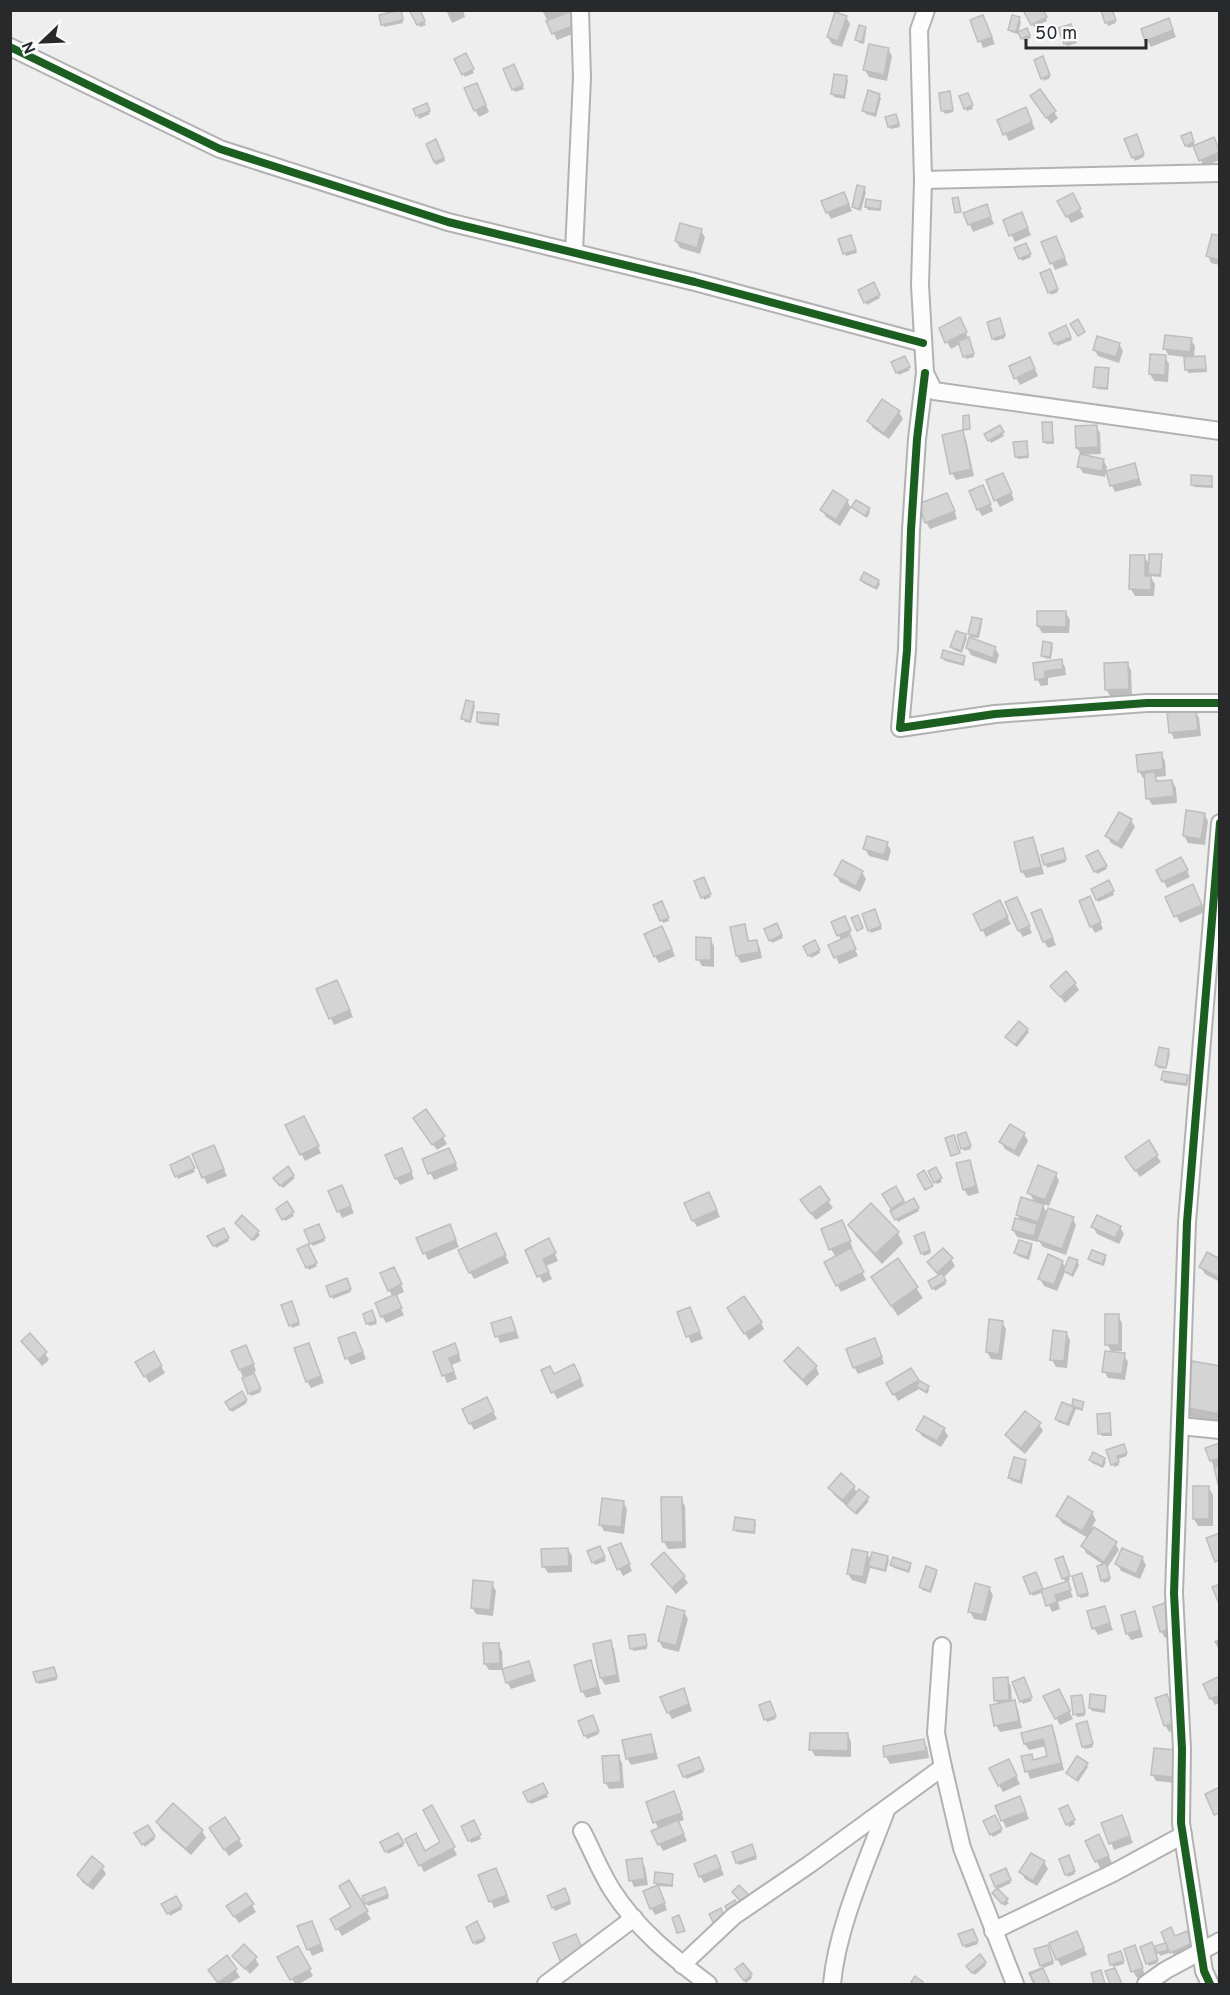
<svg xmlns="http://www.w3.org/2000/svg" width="1230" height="1995" viewBox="0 0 1230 1995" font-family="Overpass,sans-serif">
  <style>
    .shadow { fill: #0003 }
    .building { fill: #d4d4d5; stroke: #bebebe; stroke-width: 1.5 }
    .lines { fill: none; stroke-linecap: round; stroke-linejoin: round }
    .minor-casing { stroke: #b2b2b2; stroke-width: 20 }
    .minor { stroke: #fcfcfd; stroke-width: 16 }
    .cycleway-casing { stroke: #fafbfd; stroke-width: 11 }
    .cycleway { stroke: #1b5e20; stroke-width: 8 }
  </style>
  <rect width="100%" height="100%" fill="#eeeeef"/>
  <g class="shadow">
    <path d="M385 10H400L403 23 384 27 383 24 387 14Z"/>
    <path d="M411 10H418L426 25 420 27Z"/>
    <path d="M446 10H463L465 17 452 23Z"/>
    <path d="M542 10H565L580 31 557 40Z"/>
    <path d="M1042 10 1047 21 1034 27 1026 13Z"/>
    <path d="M1102 10H1112L1116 23 1108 26Z"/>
    <path d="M983 16 995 44 983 48 972 21Z"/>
    <path d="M846 17 850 24 842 47 832 44 828 37Z"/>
    <path d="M1019 19 1021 22 1018 34 1011 32 1010 30Z"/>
    <path d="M1172 27 1176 37 1151 47 1147 40Z"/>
    <path d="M865 28 866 31 864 44 859 43 857 40Z"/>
    <path d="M1072 28 1077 43 1067 46 1065 43Z"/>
    <path d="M1027 30 1031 38 1024 41 1020 33Z"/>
    <path d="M888 49 892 56 887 81 869 77 865 70Z"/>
    <path d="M465 55 474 73 465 77 456 60Z"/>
    <path d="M1044 61 1050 78 1044 81 1043 78Z"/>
    <path d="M505 69H515L524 89 515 92Z"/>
    <path d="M846 78 848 80 845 99 834 97 833 94Z"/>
    <path d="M480 91 489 112 479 117 475 110Z"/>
    <path d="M949 93 953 112 945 114 943 111Z"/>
    <path d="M879 95 881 98 876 117 866 114 864 111Z"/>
    <path d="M969 97 973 109 967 111 965 108Z"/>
    <path d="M1036 103 1054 112 1058 118 1051 124Z"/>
    <path d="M428 108 430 114 419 119 415 110Z"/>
    <path d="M1029 116 1035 129 1009 141 999 121Z"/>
    <path d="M897 118 900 127 891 129 889 127Z"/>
    <path d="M1192 137 1195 146 1214 139 1220 150V160L1204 167 1194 146 1188 148 1186 145Z"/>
    <path d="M1138 139 1144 157 1135 161 1126 140Z"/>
    <path d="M427 144H437L445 161 436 165Z"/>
    <path d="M864 189 866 192 861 211 855 209 853 207Z"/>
    <path d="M1072 195 1084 217 1071 223 1059 202Z"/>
    <path d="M847 200 852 211 831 219 827 212Z"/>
    <path d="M880 202 881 211 868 210 866 207Z"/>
    <path d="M986 206 994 224 973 232 965 213Z"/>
    <path d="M1005 221H1025L1031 235 1015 242Z"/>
    <path d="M701 231 705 237 700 254 680 248 676 241Z"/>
    <path d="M1220 237V265L1211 263 1208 256Z"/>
    <path d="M840 240H852L857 253 846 256Z"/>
    <path d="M1043 243 1059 245 1068 265 1055 270Z"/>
    <path d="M1026 245 1031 257 1022 261 1016 249Z"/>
    <path d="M1051 274 1058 292 1051 295 1050 292Z"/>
    <path d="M873 284 880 298 867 305 860 291Z"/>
    <path d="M1001 322 1005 338 995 341 993 338Z"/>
    <path d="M964 326 974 357 966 359 960 344 951 349 947 342Z"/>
    <path d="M1066 327 1072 340 1057 346 1051 333Z"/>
    <path d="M1191 340 1195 346 1194 358H1205L1207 372 1188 373 1185 357 1168 355 1165 348Z"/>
    <path d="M1119 344 1123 351 1119 363 1098 356 1094 349Z"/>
    <path d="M1151 356 1165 357 1169 364 1168 382 1154 381 1150 374Z"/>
    <path d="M904 358 910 370 899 375 893 363Z"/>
    <path d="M1033 365 1038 376 1020 385 1016 378Z"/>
    <path d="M1108 370 1109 373 1108 390 1097 389 1095 386Z"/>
    <path d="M899 412 903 419 889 439 873 428 869 421Z"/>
    <path d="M1052 423 1054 444H1046L1044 442Z"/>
    <path d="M1096 426 1100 433 1101 454 1081 455 1077 448Z"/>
    <path d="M999 427 1004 436 991 443 986 434Z"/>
    <path d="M962 432 966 439 974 476 956 480 952 473Z"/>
    <path d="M1026 443 1029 458 1018 459 1016 456Z"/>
    <path d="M1103 460 1107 467 1105 477 1083 473 1079 466Z"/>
    <path d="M1134 465 1142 485 1115 492 1112 486Z"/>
    <path d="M1211 477 1213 488 1194 487 1193 484Z"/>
    <path d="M1006 482 1014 500 1000 507 996 500Z"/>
    <path d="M986 494 993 511 982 516 978 509Z"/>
    <path d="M847 501 851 508 840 526 826 517 822 510Z"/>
    <path d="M951 501 957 519 930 529 926 522Z"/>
    <path d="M853 507 869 509 870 512 867 518Z"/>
    <path d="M1144 556 1150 566 1161 556 1162 559 1161 577 1150 576 1155 584 1154 596H1135L1131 589Z"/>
    <path d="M861 580 878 581 880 584 877 590 863 583Z"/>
    <path d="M1066 613 1070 620 1069 633H1042L1038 626Z"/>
    <path d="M981 620 982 623 979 638 971 637 969 634Z"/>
    <path d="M965 635 967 638 962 653 954 650 952 647Z"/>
    <path d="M1051 644 1053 647 1051 659 1044 658 1043 655Z"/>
    <path d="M967 648H995L999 655 996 664 971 655Z"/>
    <path d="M964 657 965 660 964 666 945 661 943 658Z"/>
    <path d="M1061 661 1065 667 1066 675 1048 678V685L1041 686 1037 679 1035 664Z"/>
    <path d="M1127 664 1131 670 1132 696H1110L1106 689Z"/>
    <path d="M473 703 475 706 471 723 465 722 463 719Z"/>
    <path d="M1195 711 1199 718 1201 736 1174 739 1171 732Z"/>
    <path d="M498 715 499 726 480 724 478 721Z"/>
    <path d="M1161 754 1165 761 1166 776 1156 777 1158 783 1172 781 1176 788 1177 803 1152 805 1148 798 1146 778H1143L1139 771Z"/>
    <path d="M1204 814 1208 821 1205 845 1188 843 1184 836Z"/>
    <path d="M1131 820 1135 827 1122 849 1111 843 1107 836Z"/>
    <path d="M1032 838 1036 845 1044 874 1026 878 1022 871Z"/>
    <path d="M887 844 891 850 888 861 869 856 865 849Z"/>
    <path d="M1098 852 1107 869 1097 874 1088 857Z"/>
    <path d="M1064 853 1066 862 1047 868 1043 856Z"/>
    <path d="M1185 866 1190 877 1167 888 1158 870Z"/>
    <path d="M862 872 866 879 860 892 840 882 836 875Z"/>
    <path d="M703 879 711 897 704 900 703 897Z"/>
    <path d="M1109 882 1114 895 1098 902 1093 890Z"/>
    <path d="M1196 893 1205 912 1180 923 1167 898Z"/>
    <path d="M999 902 1011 924 986 937 975 915Z"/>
    <path d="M655 905H663L669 921 663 923Z"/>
    <path d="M1093 905 1103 929 1095 933 1091 926Z"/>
    <path d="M1020 906 1032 933 1023 937 1019 931Z"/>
    <path d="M876 914 882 929 871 933 864 915Z"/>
    <path d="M1044 918 1056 945 1048 948 1044 941Z"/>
    <path d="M846 921 851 933 848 935 858 956 839 964 830 945 841 940 833 923Z"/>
    <path d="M776 925 783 938 772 943 766 929Z"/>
    <path d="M744 926 750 943 756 941 760 948 762 958 741 963 737 956 732 929Z"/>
    <path d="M666 935 675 956 659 963 655 956Z"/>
    <path d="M710 939 714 946V967L702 966 698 959Z"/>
    <path d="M814 942 820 953 811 958 805 947Z"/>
    <path d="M1075 984 1079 990 1065 1003 1052 986Z"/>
    <path d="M341 989 353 1017 334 1025 318 990Z"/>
    <path d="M1027 1030 1029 1032 1017 1047 1009 1040Z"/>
    <path d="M1168 1051 1170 1054 1167 1067 1163 1060 1161 1062 1165 1069 1158 1068 1156 1065Z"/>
    <path d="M1187 1076 1189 1079 1187 1086 1164 1083 1163 1080Z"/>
    <path d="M307 1125 321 1153 305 1161 287 1126Z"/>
    <path d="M419 1125 443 1137 447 1144 437 1150Z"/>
    <path d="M1010 1126 1024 1134 1028 1141 1019 1157 1005 1149 1001 1142Z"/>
    <path d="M967 1136 971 1149 964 1151 963 1148Z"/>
    <path d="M1148 1143 1161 1162 1140 1177 1131 1164Z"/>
    <path d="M217 1154 227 1176 207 1184 194 1155Z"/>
    <path d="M405 1156 414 1179 400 1185 396 1178Z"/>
    <path d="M453 1156 458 1170 434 1180 424 1160Z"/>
    <path d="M189 1158 195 1172 178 1179 172 1166Z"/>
    <path d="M969 1162 973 1169 979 1193 968 1196 964 1189Z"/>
    <path d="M935 1169 942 1182 937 1184 930 1172Z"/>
    <path d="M1056 1174 1059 1181 1049 1206 1041 1203 1048 1214 1072 1218 1076 1225 1066 1255 1043 1247 1038 1240V1242L1017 1237 1013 1230 1021 1221 1017 1215 1035 1203 1029 1192Z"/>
    <path d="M293 1176 295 1178 283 1188 277 1181Z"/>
    <path d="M819 1188 833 1208 816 1220 806 1207Z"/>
    <path d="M895 1188 905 1205 913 1200 919 1211 898 1222 884 1194Z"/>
    <path d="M330 1192 345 1194 354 1213 342 1218Z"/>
    <path d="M713 1201 720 1217 697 1227 693 1220Z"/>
    <path d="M287 1204 294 1216 285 1221 278 1209Z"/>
    <path d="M242 1217 260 1235 254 1241 236 1224Z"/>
    <path d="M850 1226 897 1232 903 1243 882 1264 856 1236Z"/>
    <path d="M1093 1227H1120L1124 1234 1119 1244 1097 1234Z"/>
    <path d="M320 1229 325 1241 313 1246 311 1243Z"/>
    <path d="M845 1229 853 1249 851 1250 866 1280 841 1292 826 1263 836 1258 831 1249Z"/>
    <path d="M223 1230 229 1241 216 1248 209 1237Z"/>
    <path d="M453 1233 459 1247 428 1260 418 1239Z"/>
    <path d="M925 1236 931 1253 924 1256 922 1253Z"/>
    <path d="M499 1242 509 1263 474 1279 470 1272Z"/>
    <path d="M1031 1245 1032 1248 1029 1260 1018 1256 1016 1253Z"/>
    <path d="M307 1246 317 1266 309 1270 299 1250Z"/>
    <path d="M552 1247 558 1261 546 1266 552 1279 543 1283 527 1251Z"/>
    <path d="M1105 1256 1106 1259 1104 1266 1092 1262 1090 1259Z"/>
    <path d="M951 1259 955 1266 943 1278 946 1284 935 1291 930 1282 939 1277 929 1263Z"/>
    <path d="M898 1261 923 1298 898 1316 879 1288Z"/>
    <path d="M1220 1261V1282L1205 1274 1201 1267Z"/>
    <path d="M1062 1262 1066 1268 1077 1262 1079 1265 1073 1277 1065 1272 1057 1291 1044 1286 1040 1279Z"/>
    <path d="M397 1275 404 1292 395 1296 404 1315 386 1323 382 1316 393 1297 389 1290Z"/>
    <path d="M348 1283 351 1292 333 1299 328 1287Z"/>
    <path d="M292 1306 300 1325 292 1328 291 1325Z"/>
    <path d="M690 1309 703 1339 691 1343 679 1313Z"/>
    <path d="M365 1315H373L377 1324 369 1326Z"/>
    <path d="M733 1315 761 1323 764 1329 749 1340Z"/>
    <path d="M1118 1316 1122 1323V1351H1112V1353L1124 1355 1128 1362 1125 1380 1108 1378 1104 1371 1112 1353 1107 1344Z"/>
    <path d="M511 1318 519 1338 500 1343 493 1324Z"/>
    <path d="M1002 1322 1006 1329 1002 1360 991 1359 987 1352Z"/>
    <path d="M355 1333 366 1359 351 1365 347 1358Z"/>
    <path d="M1066 1333 1070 1340 1067 1368 1056 1367 1052 1360Z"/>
    <path d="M23 1341 45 1353 49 1360 42 1366Z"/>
    <path d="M878 1347 884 1364 858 1374 854 1367Z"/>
    <path d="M312 1351 324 1383 311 1388 307 1381Z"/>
    <path d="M435 1352H458L461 1361 452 1365 457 1379 447 1383Z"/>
    <path d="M153 1353 165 1373 149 1383 138 1363Z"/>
    <path d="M250 1354 256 1371 253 1373 261 1392 251 1396 240 1370Z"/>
    <path d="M785 1361 816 1367 819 1374 807 1386 789 1368Z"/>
    <path d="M1220 1368V1423L1191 1417 1185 1407Z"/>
    <path d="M911 1370 919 1384 928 1387 929 1390 927 1394 919 1389 898 1401 888 1384Z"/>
    <path d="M543 1371 553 1376 578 1373 584 1386 557 1399Z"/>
    <path d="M242 1393 247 1403 232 1412 227 1402Z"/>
    <path d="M1074 1401 1083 1403V1411L1076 1409 1069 1426 1058 1422 1057 1419 1073 1408Z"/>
    <path d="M490 1406 497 1419 474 1430 470 1423Z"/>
    <path d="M1109 1415 1112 1436H1102L1100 1433Z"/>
    <path d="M1039 1424 1043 1431 1025 1454 1011 1442 1007 1436Z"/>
    <path d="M944 1429 948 1436 941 1447 922 1436 918 1430Z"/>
    <path d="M1220 1444V1483L1211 1460Z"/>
    <path d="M1125 1449 1127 1456 1118 1459 1119 1465 1114 1467 1108 1451Z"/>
    <path d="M1104 1459 1106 1462 1103 1468 1092 1463 1091 1460Z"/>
    <path d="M1025 1461 1026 1464 1022 1484 1012 1481 1010 1478Z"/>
    <path d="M854 1487 857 1493 869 1501 857 1515 834 1495 830 1488Z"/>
    <path d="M1209 1488 1213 1495V1526H1198L1194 1519Z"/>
    <path d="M681 1499 685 1506 686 1548 668 1549 664 1542Z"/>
    <path d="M623 1502 627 1509 624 1534 604 1531 600 1524Z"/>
    <path d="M1092 1513 1096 1520 1092 1527 1115 1543 1119 1550 1107 1568 1110 1581 1104 1583 1102 1580 1104 1565 1086 1553 1083 1546 1088 1538 1062 1523 1058 1516Z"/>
    <path d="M754 1521 756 1524 755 1534 737 1532 735 1529Z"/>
    <path d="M600 1548 606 1561 595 1565 589 1552Z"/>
    <path d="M568 1549 572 1556V1572L548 1573 544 1567Z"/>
    <path d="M624 1551 632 1571 623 1576 619 1569Z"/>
    <path d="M867 1554 871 1560 887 1557 889 1560 886 1572 870 1568 866 1584 852 1580 848 1574Z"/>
    <path d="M1142 1558 1146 1565 1140 1579 1121 1571 1117 1564Z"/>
    <path d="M1056 1560 1063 1561 1070 1580 1066 1581 1073 1597 1058 1602 1060 1609 1052 1612 1043 1592 1033 1596 1025 1578 1037 1576 1043 1591 1066 1584Z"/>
    <path d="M910 1564 911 1567 909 1573 894 1568 892 1565Z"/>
    <path d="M653 1565 684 1577 688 1583 676 1594Z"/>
    <path d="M936 1571 937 1574 931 1593 922 1590 921 1587Z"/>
    <path d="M1083 1578 1089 1596 1081 1598 1079 1596Z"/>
    <path d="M492 1584 496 1591 493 1616 476 1614 472 1607Z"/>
    <path d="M989 1588 993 1595 986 1621 974 1619 970 1612Z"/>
    <path d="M1166 1604 1177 1635 1165 1638 1161 1631Z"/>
    <path d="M1104 1608 1113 1630 1098 1635 1094 1628Z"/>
    <path d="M684 1612 688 1619 679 1652 663 1648 659 1641Z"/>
    <path d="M1134 1613 1138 1620 1143 1637 1131 1640 1127 1633Z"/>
    <path d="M646 1639 647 1649 633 1651 632 1648Z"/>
    <path d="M1220 1639V1652L1214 1641Z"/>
    <path d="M610 1642 614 1649 620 1682 605 1685 601 1678 595 1645Z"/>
    <path d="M498 1644 502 1651 503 1670H489L485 1664Z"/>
    <path d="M590 1662 594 1669 601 1694 586 1698 582 1691Z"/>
    <path d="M528 1663 536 1681 511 1689 507 1682Z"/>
    <path d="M55 1671 57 1680 39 1684 37 1682Z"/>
    <path d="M1220 1678V1703L1215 1705 1211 1698Z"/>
    <path d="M1007 1679 1011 1686 1012 1702H1014L1018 1709 1022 1728 1000 1732 996 1725 999 1705 996 1700Z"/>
    <path d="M1025 1682 1032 1701 1023 1704 1014 1683Z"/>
    <path d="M1081 1696 1085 1716 1077 1717 1075 1714Z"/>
    <path d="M1167 1696 1179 1729 1169 1732 1165 1725Z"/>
    <path d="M687 1697 692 1711 672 1719 668 1712Z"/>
    <path d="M1045 1697H1062L1073 1719 1060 1725Z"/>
    <path d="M1105 1697 1106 1700 1105 1713 1092 1711 1090 1708Z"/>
    <path d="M771 1706 776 1719 767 1722 765 1719Z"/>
    <path d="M594 1720 599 1734 587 1739 580 1721Z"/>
    <path d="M1088 1725 1093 1747 1085 1749 1083 1747Z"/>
    <path d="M1051 1727 1055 1734 1064 1770 1030 1779 1023 1758 1031 1755 1034 1761 1049 1757 1046 1746 1029 1750 1025 1744Z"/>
    <path d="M848 1735 851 1742V1757L815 1756 811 1749Z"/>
    <path d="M651 1736 654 1743 658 1759 631 1765 627 1758Z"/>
    <path d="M923 1741 927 1747 929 1758 890 1764 886 1757 884 1747Z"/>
    <path d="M619 1757 622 1763 624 1788 609 1789 605 1782Z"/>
    <path d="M1179 1758 1176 1783 1156 1781 1152 1774Z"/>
    <path d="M698 1759 704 1772 686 1779 680 1766Z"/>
    <path d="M1086 1764 1088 1767 1078 1782 1067 1773Z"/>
    <path d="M1012 1768 1020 1784 1003 1792 999 1785Z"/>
    <path d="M543 1785 548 1797 531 1804 525 1793Z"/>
    <path d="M674 1793 684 1820 678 1822 687 1841 663 1851 659 1844V1829L655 1822Z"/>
    <path d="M1023 1805 1029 1819 1006 1828 997 1807Z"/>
    <path d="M432 1807 457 1855 424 1872 407 1840 425 1852 442 1843Z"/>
    <path d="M1067 1807 1075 1824 1069 1827 1061 1810Z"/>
    <path d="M995 1817 1002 1832 993 1837 985 1821Z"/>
    <path d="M157 1822 202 1831 206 1838 191 1855 161 1829Z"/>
    <path d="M1103 1824H1125L1133 1843 1114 1850Z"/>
    <path d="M475 1825 481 1839 471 1843 469 1840Z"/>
    <path d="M147 1827 155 1839 145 1847 136 1834Z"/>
    <path d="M214 1835 239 1840 243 1846 229 1856Z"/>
    <path d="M398 1835 404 1846 388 1854 382 1843Z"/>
    <path d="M1087 1841 1102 1842 1112 1863 1100 1868Z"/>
    <path d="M753 1849 757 1859 739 1865 737 1863Z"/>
    <path d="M716 1857 724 1875 704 1883 700 1876Z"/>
    <path d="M641 1860 645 1867 648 1885 634 1887 631 1880Z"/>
    <path d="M1070 1860 1075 1874 1068 1877 1066 1874Z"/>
    <path d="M1044 1862 1048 1869 1037 1886 1025 1879 1021 1872Z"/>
    <path d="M102 1867 106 1874 93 1890 82 1882 79 1875Z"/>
    <path d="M1005 1870 1011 1883 998 1889 996 1886Z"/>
    <path d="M672 1875 673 1887 657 1886 655 1883Z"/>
    <path d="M480 1876H499L510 1902 494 1908Z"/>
    <path d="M349 1882 371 1919 342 1936 332 1920 353 1907Z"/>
    <path d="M385 1889 389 1898 368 1906 366 1903Z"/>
    <path d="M997 1890 1009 1903 1005 1906 995 1896Z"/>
    <path d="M566 1893 571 1904 555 1911 549 1897Z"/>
    <path d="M661 1894 667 1910 655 1915 651 1908Z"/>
    <path d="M175 1898 182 1909 170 1916 164 1905Z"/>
    <path d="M252 1905 256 1912 239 1923 232 1913Z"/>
    <path d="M477 1923 485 1941 476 1945 468 1928Z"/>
    <path d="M299 1927 315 1929 324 1951 312 1956Z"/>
    <path d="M974 1933 978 1944 966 1948 964 1945Z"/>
    <path d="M1187 1933 1195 1950 1176 1959 1168 1945H1167L1169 1953 1160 1956 1157 1947 1168 1944 1175 1938Z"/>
    <path d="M1080 1940 1087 1955 1061 1966 1057 1959Z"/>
    <path d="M1134 1947 1145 1975 1137 1978 1133 1971Z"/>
    <path d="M1153 1947 1158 1963 1149 1966 1147 1963Z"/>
    <path d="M298 1948 313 1976 299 1984H295L279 1958Z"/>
    <path d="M1049 1949 1054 1964 1043 1968 1041 1965Z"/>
    <path d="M234 1956 255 1958 259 1965 250 1974Z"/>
    <path d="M1122 1956 1124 1964 1113 1967 1112 1964Z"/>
    <path d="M227 1958 240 1977 229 1984H219L214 1977Z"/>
    <path d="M985 1963 986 1965 975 1975 969 1969Z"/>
    <path d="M738 1973 751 1975 752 1978 746 1983Z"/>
  </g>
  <g class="building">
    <path d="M401 10 403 20 381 25 379 15Z"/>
    <path d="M409 10H420L425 21 417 25Z"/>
    <path d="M1027 10H1043L1047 17 1031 25 1024 12Z"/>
    <path d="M1101 10H1112L1116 20 1105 23Z"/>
    <path d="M572 11 577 24 552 34 546 21Z"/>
    <path d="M835 12 847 16 838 41 827 37Z"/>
    <path d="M983 15 992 37 978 42 970 20Z"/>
    <path d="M1012 15 1020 17 1016 32 1008 30Z"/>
    <path d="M1169 18 1173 30 1145 41 1141 29Z"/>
    <path d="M1071 24 1077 39 1064 44 1058 28Z"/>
    <path d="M859 25 866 27 862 42 855 40Z"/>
    <path d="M1027 28 1030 35 1021 39 1018 32Z"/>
    <path d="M869 44 889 48 884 75 863 70Z"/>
    <path d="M466 53 474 69 462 75 454 59Z"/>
    <path d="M1043 56 1050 75 1041 79 1034 60Z"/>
    <path d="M514 64 523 85 512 90 503 69Z"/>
    <path d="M834 74 847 76 844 96 831 94Z"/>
    <path d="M477 83 486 105 474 111 464 88Z"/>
    <path d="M1040 89 1056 111 1046 118 1030 96Z"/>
    <path d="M868 90 880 94 875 114 862 111Z"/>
    <path d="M950 91 953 110 941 111 939 93Z"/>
    <path d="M968 93 973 105 964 109 959 96Z"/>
    <path d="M427 103 430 111 416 116 413 109Z"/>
    <path d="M1026 107 1032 122 1003 135 997 120Z"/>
    <path d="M896 114 899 124 888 127 885 117Z"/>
    <path d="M1191 132 1194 142 1185 146 1181 136Z"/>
    <path d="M1137 134 1144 154 1132 158 1124 139Z"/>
    <path d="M1214 137 1220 152 1199 161 1193 146Z"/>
    <path d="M436 139 444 158 434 162 426 144Z"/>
    <path d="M857 185 865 187 859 209 852 207Z"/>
    <path d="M844 192 849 204 826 213 821 201Z"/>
    <path d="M1073 193 1081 209 1066 217 1057 201Z"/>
    <path d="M958 197 961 212 955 213 952 198Z"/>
    <path d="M866 199 881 201 880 209 865 207Z"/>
    <path d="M987 204 991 217 968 225 963 213Z"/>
    <path d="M1022 212 1028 228 1009 236 1003 220Z"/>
    <path d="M680 223 702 229 697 248 675 241Z"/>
    <path d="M1212 234 1220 236 1219 260 1206 256Z"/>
    <path d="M851 235 856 250 843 254 838 239Z"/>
    <path d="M1056 236 1065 258 1050 264 1041 242Z"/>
    <path d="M1026 243 1031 254 1019 259 1014 248Z"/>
    <path d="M1050 269 1058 289 1048 293 1040 273Z"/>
    <path d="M874 282 880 295 864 303 858 290Z"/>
    <path d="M960 317 967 332 945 343 939 328Z"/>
    <path d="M1000 318 1005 335 992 339 987 322Z"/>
    <path d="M1078 319 1085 332 1078 336 1070 324Z"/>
    <path d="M1066 325 1071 337 1054 344 1049 333Z"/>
    <path d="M1165 335 1192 338 1190 352 1163 349Z"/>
    <path d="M1097 336 1120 343 1116 357 1093 350Z"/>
    <path d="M969 337 974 354 963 357 958 341Z"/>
    <path d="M1150 354 1166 355 1165 375 1149 374Z"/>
    <path d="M905 356 910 367 896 373 891 362Z"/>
    <path d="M1205 356 1206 369 1185 370 1184 357Z"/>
    <path d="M1030 357 1035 369 1014 379 1009 366Z"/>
    <path d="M1095 367 1109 368 1107 388 1093 387Z"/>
    <path d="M882 399 900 411 884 433 867 421Z"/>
    <path d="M969 415 970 429 963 430V416Z"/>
    <path d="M1042 422H1052L1053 442H1043Z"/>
    <path d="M1000 425 1004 432 988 441 984 434Z"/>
    <path d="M1097 425 1098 447 1076 448 1075 426Z"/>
    <path d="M963 430 971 469 950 474 942 435Z"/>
    <path d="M1027 441 1028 456 1015 457 1013 442Z"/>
    <path d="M1080 454 1104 459 1102 471 1077 467Z"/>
    <path d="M1135 463 1139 479 1110 486 1106 471Z"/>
    <path d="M1003 473 1012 493 994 501 986 480Z"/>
    <path d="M1191 475 1212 476V486L1191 485Z"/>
    <path d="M983 485 991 504 977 510 969 491Z"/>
    <path d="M833 490 848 500 836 520 820 510Z"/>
    <path d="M947 493 955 511 925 523 918 504Z"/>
    <path d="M856 500 870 508 865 516 851 507Z"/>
    <path d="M1149 554H1162L1160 575 1148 574Z"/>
    <path d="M1130 555H1145V576H1151V590L1129 589Z"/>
    <path d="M864 572 879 580 876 588 860 580Z"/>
    <path d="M1037 611H1066V627L1037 626Z"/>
    <path d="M972 617 982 619 977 636 968 634Z"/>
    <path d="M956 631 966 634 961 651 950 647Z"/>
    <path d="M969 637 996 647 993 658 966 648Z"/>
    <path d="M1043 641 1052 643 1050 657 1041 656Z"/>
    <path d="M943 650 965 656 963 664 941 658Z"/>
    <path d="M1062 659 1063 669 1045 671V678L1035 680 1033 663Z"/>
    <path d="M1128 662 1129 689 1105 690 1104 663Z"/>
    <path d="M466 700 474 702 470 721 461 719Z"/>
    <path d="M1196 709 1198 730 1169 733 1167 712Z"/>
    <path d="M477 712 499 714 498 723 477 722Z"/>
    <path d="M1162 752 1163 769 1138 772 1136 755Z"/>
    <path d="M1155 772 1156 781 1172 780 1174 796 1146 799 1144 773Z"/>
    <path d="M1186 810 1205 813 1201 839 1183 836Z"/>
    <path d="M1119 812 1132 819 1118 843 1105 836Z"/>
    <path d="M867 836 888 842 884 855 863 849Z"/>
    <path d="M1033 837 1041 867 1021 872 1014 842Z"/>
    <path d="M1063 848 1066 859 1044 865 1041 855Z"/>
    <path d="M1098 850 1107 866 1094 872 1086 856Z"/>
    <path d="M1181 857 1188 870 1162 882 1156 870Z"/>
    <path d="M842 860 863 871 856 886 834 875Z"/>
    <path d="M704 877 711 894 701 898 694 881Z"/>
    <path d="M1109 880 1114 891 1096 900 1091 889Z"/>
    <path d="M1193 884 1202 905 1174 917 1165 897Z"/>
    <path d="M1090 896 1101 922 1090 927 1079 901Z"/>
    <path d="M1017 897 1030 926 1018 931 1005 902Z"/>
    <path d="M1000 900 1008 917 981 931 973 914Z"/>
    <path d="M662 901 669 918 660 921 653 905Z"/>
    <path d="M875 909 881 926 868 931 862 914Z"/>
    <path d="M1041 909 1053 938 1043 942 1031 913Z"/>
    <path d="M858 915 863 928 857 931 851 918Z"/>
    <path d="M845 916 851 930 837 936 831 922Z"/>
    <path d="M777 923 782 935 769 941 764 929Z"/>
    <path d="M745 924 748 941 757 940 759 952 736 956 730 927Z"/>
    <path d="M662 926 672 949 654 957 644 934Z"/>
    <path d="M850 935 856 949 834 958 828 945Z"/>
    <path d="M696 937 711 938V960H696Z"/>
    <path d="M815 940 820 950 808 956 803 946Z"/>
    <path d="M1066 971 1076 983 1060 997 1050 986Z"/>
    <path d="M337 980 350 1010 329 1019 316 989Z"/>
    <path d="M1019 1021 1028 1029 1015 1045 1005 1037Z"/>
    <path d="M1159 1047 1169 1049 1166 1068 1155 1065Z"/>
    <path d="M1163 1071 1188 1075 1186 1084 1161 1080Z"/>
    <path d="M426 1109 445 1136 432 1145 413 1118Z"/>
    <path d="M304 1116 319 1146 300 1155 285 1125Z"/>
    <path d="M1010 1124 1025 1133 1015 1151 999 1142Z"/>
    <path d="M966 1132 971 1146 961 1149 957 1135Z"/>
    <path d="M954 1135 960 1153 951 1156 945 1138Z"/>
    <path d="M1149 1140 1158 1155 1135 1171 1125 1157Z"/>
    <path d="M214 1145 224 1169 202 1178 192 1154Z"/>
    <path d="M402 1148 412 1172 395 1179 385 1155Z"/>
    <path d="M449 1148 456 1163 428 1174 422 1159Z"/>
    <path d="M189 1156 195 1168 175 1177 170 1165Z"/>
    <path d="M970 1160 976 1186 963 1190 956 1163Z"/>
    <path d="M1038 1165 1057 1173 1045 1200 1027 1193Z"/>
    <path d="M288 1166 294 1175 280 1186 273 1178Z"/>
    <path d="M936 1167 942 1178 934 1183 928 1171Z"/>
    <path d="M924 1170 933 1186 925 1190 917 1175Z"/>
    <path d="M342 1185 351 1206 337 1212 328 1191Z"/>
    <path d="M820 1186 830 1200 811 1214 800 1200Z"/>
    <path d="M896 1186 904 1201 891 1209 882 1194Z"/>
    <path d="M709 1192 717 1210 692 1221 684 1203Z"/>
    <path d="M1021 1197 1044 1204 1038 1222 1016 1215Z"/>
    <path d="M914 1198 919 1208 895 1220 890 1211Z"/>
    <path d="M287 1201 294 1212 282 1220 276 1209Z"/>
    <path d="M871 1203 899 1232 875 1254 848 1225Z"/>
    <path d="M1048 1208 1074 1217 1062 1249 1037 1240Z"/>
    <path d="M242 1215 259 1231 252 1240 235 1223Z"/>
    <path d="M1097 1215 1121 1226 1115 1238 1091 1227Z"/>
    <path d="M1015 1218 1037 1224 1034 1236 1012 1230Z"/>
    <path d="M842 1220 851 1241 829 1250 821 1229Z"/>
    <path d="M319 1224 325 1238 310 1244 304 1230Z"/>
    <path d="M450 1224 456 1240 423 1254 416 1238Z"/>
    <path d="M224 1228 229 1238 213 1246 207 1236Z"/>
    <path d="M924 1232 930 1250 921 1254 914 1236Z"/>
    <path d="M496 1233 506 1255 469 1273 458 1250Z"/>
    <path d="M549 1238 556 1253 543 1259 549 1272 537 1277 525 1250Z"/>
    <path d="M1019 1240 1032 1244 1027 1257 1014 1253Z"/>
    <path d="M308 1244 317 1263 306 1268 297 1249Z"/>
    <path d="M851 1248 864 1272 836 1286 824 1262Z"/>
    <path d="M943 1248 953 1258 937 1273 927 1262Z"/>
    <path d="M1092 1250 1106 1255 1102 1264 1088 1259Z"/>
    <path d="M1207 1252 1220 1259V1278L1199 1267Z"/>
    <path d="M1048 1254 1063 1261 1054 1285 1038 1279Z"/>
    <path d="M1069 1257 1078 1260 1072 1275 1063 1271Z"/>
    <path d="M898 1258 918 1287 891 1306 871 1277Z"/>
    <path d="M394 1267 402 1284 388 1291 380 1273Z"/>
    <path d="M942 1273 946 1281 932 1289 928 1281Z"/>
    <path d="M347 1278 351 1289 330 1297 326 1286Z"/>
    <path d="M396 1294 402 1308 381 1317 375 1303Z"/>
    <path d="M744 1296 762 1322 744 1334 727 1308Z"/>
    <path d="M292 1301 299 1322 289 1326 281 1305Z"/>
    <path d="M690 1307 700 1332 686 1337 677 1312Z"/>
    <path d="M372 1310 376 1321 366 1324 363 1314Z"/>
    <rect x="1105" y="1314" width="14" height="31"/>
    <path d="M511 1317 516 1331 495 1337 491 1323Z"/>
    <path d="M989 1319 1003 1321 999 1354 986 1352Z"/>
    <path d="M1053 1330 1067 1332 1064 1361 1050 1360Z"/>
    <path d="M355 1332 363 1352 345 1359 338 1338Z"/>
    <path d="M30 1333 47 1352 38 1360 21 1341Z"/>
    <path d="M875 1338 882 1357 853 1368 846 1349Z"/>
    <path d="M309 1343 321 1376 306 1382 294 1348Z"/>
    <path d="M455 1343 459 1354 449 1358 454 1372 442 1376 433 1352Z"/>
    <path d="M246 1345 254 1364 239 1370 231 1351Z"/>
    <path d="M798 1347 817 1366 803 1380 784 1361Z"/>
    <path d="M154 1351 162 1366 144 1377 135 1362Z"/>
    <path d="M1105 1351 1125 1353 1122 1374 1102 1372Z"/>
    <path d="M1192 1361 1220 1366V1414L1183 1407Z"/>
    <path d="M574 1364 581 1379 551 1393 541 1370 550 1366 554 1374Z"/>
    <path d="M911 1368 919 1380 893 1395 886 1383Z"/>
    <path d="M254 1373 261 1389 248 1394 242 1378Z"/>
    <path d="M920 1381 929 1386 926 1392 916 1386Z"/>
    <path d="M242 1391 247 1400 230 1410 225 1402Z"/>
    <path d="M487 1397 494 1412 469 1424 462 1409Z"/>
    <path d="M1073 1399 1084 1402 1082 1409 1072 1406Z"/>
    <path d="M1062 1402 1074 1407 1067 1424 1055 1419Z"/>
    <path d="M1025 1411 1041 1423 1021 1448 1005 1435Z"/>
    <path d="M1110 1413 1111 1433 1098 1434 1097 1414Z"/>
    <path d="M924 1416 945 1428 937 1441 916 1430Z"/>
    <path d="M1220 1443V1458L1210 1461 1205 1448Z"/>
    <path d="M1124 1444 1127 1453 1117 1456 1119 1462 1111 1465 1106 1450Z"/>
    <path d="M1093 1452 1105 1458 1102 1466 1089 1460Z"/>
    <path d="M1014 1457 1026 1460 1020 1481 1008 1478Z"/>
    <path d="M1220 1466V1484H1218L1214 1467Z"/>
    <path d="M841 1473 855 1486 843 1500 828 1488Z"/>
    <rect x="1193" y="1486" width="16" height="33"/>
    <path d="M859 1489 869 1497 855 1513 846 1505Z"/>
    <path d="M1068 1496 1093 1512 1082 1531 1056 1516Z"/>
    <path d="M661 1497H682L683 1542H662Z"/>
    <path d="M602 1498 624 1501 621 1527 599 1525Z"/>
    <path d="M735 1517 755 1520 754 1532 733 1530Z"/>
    <path d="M1094 1527 1117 1542 1104 1562 1081 1546Z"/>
    <path d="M1220 1533V1560L1215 1562 1206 1538Z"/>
    <path d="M621 1543 630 1564 617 1570 608 1548Z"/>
    <path d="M600 1546 605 1557 592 1563 587 1551Z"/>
    <path d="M568 1548 569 1566 542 1567 541 1549Z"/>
    <path d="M1122 1548 1143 1557 1136 1574 1115 1564Z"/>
    <path d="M852 1549 868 1552 863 1577 847 1574Z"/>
    <path d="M664 1552 685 1576 672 1588 651 1564Z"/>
    <path d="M872 1552 888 1556 885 1570 868 1566Z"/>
    <path d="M1063 1556 1070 1576 1062 1579 1055 1559Z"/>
    <path d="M893 1557 911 1563 908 1571 890 1565Z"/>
    <path d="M1106 1563 1110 1578 1101 1581 1097 1566Z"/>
    <path d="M926 1566 937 1570 930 1591 919 1587Z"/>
    <path d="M1036 1572 1043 1589 1030 1594 1023 1577Z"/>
    <path d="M1082 1573 1088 1593 1078 1596 1072 1576Z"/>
    <path d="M473 1580 493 1582 490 1610 471 1608Z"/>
    <path d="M1068 1581 1071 1590 1055 1595 1057 1602 1046 1606 1041 1590Z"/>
    <path d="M975 1583 990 1587 983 1615 968 1612Z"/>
    <path d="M1220 1584V1606L1212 1587Z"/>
    <path d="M1167 1602 1174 1628 1160 1632 1153 1607Z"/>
    <path d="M667 1606 685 1611 676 1646 658 1641Z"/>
    <path d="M1105 1606 1110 1623 1092 1629 1087 1611Z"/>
    <path d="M1135 1611 1140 1630 1126 1634 1121 1615Z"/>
    <path d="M645 1634 647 1646 630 1649 628 1636Z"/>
    <path d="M611 1640 617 1675 600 1678 593 1644Z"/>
    <path d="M483 1643H499L500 1663 484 1664Z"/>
    <path d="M591 1660 598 1687 581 1692 574 1665Z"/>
    <path d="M529 1661 533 1674 506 1683 502 1669Z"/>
    <path d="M54 1667 57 1677 36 1682 33 1672Z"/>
    <path d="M1220 1676V1695L1210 1699 1203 1684Z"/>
    <path d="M1008 1677 1009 1700 994 1701 993 1678Z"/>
    <path d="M1024 1677 1032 1697 1020 1702 1012 1682Z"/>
    <path d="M684 1688 689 1704 667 1713 660 1697Z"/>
    <path d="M1059 1689 1070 1711 1055 1719 1043 1696Z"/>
    <path d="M1090 1694 1106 1696 1104 1710 1089 1708Z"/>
    <path d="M1167 1694 1176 1722 1164 1726 1155 1698Z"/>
    <path d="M1082 1695 1085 1713 1073 1715 1071 1696Z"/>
    <path d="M1015 1700 1019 1721 994 1726 990 1705Z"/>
    <path d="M770 1701 776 1716 764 1720 759 1705Z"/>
    <path d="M593 1715 599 1731 584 1736 578 1721Z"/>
    <path d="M1087 1721 1093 1744 1082 1747 1076 1724Z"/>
    <path d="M1052 1725 1061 1763 1025 1772 1021 1756 1032 1754 1033 1760 1047 1756 1043 1739 1024 1744 1021 1733Z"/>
    <path d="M810 1733H848V1751L809 1750Z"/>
    <path d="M651 1734 655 1753 626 1759 622 1740Z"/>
    <path d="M924 1739 926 1751 884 1757 883 1746Z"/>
    <path d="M1154 1748 1176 1750 1173 1777 1151 1775Z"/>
    <path d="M619 1755 621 1782 604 1783 602 1756Z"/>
    <path d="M1077 1756 1088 1763 1076 1780 1066 1773Z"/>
    <path d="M699 1757 704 1769 683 1777 678 1765Z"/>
    <path d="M1009 1759 1017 1776 998 1786 989 1768Z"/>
    <path d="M543 1783 548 1793 528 1802 523 1792Z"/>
    <path d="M1220 1787V1813L1214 1815 1205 1794Z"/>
    <path d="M674 1791 682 1813 653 1823 646 1802Z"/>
    <path d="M1020 1796 1026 1812 1001 1821 995 1806Z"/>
    <path d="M173 1803 203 1830 186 1849 156 1822Z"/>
    <path d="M432 1805 455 1847 419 1866 405 1839 416 1833 425 1851 440 1842 423 1810Z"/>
    <path d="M1068 1805 1075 1820 1066 1825 1059 1809Z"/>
    <path d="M995 1815 1002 1829 990 1835 983 1821Z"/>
    <path d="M1122 1815 1130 1836 1109 1844 1101 1823Z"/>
    <path d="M225 1817 240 1839 224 1850 209 1828Z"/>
    <path d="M474 1820 481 1835 468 1841 461 1826Z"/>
    <path d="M678 1820 684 1834 658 1845 651 1831Z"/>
    <path d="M148 1825 155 1836 142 1845 134 1833Z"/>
    <path d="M398 1833 404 1843 385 1852 380 1842Z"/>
    <path d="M1099 1834 1109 1856 1095 1862 1085 1841Z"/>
    <path d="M752 1844 756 1856 736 1863 732 1852Z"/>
    <path d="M1031 1853 1045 1861 1033 1881 1019 1872Z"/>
    <path d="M716 1855 721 1868 699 1877 694 1864Z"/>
    <path d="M1069 1855 1075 1871 1065 1875 1059 1859Z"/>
    <path d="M92 1856 104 1866 88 1885 77 1875Z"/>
    <path d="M642 1858 645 1879 629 1881 626 1860Z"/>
    <path d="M496 1868 507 1895 489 1902 478 1875Z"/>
    <path d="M1006 1868 1011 1880 995 1887 990 1875Z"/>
    <path d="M655 1872 673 1874 672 1885 654 1883Z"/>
    <path d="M349 1880 368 1911 336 1930 330 1919 351 1907 339 1886Z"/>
    <path d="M658 1885 665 1903 650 1909 643 1891Z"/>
    <path d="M739 1885 752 1898 745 1906 732 1892Z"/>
    <path d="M385 1887 388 1895 365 1904 362 1896Z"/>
    <path d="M565 1888 570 1901 552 1908 547 1896Z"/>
    <path d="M997 1888 1008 1899 1002 1904 992 1893Z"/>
    <path d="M246 1893 254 1904 234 1917 226 1906Z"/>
    <path d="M176 1896 182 1906 167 1914 161 1904Z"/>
    <path d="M735 1900 741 1911 730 1916 725 1906Z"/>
    <path d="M721 1908 727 1923 716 1928 709 1914Z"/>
    <path d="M679 1915 685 1931 677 1933 672 1918Z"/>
    <path d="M312 1921 321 1944 307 1950 297 1926Z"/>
    <path d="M477 1921 485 1938 473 1943 466 1927Z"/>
    <path d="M1171 1927 1175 1936 1187 1931 1193 1943 1170 1953 1161 1932Z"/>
    <path d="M973 1929 978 1941 963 1946 958 1934Z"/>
    <path d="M1077 1931 1084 1948 1056 1960 1049 1943Z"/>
    <path d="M576 1934 584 1953 561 1963 553 1943Z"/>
    <path d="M1152 1942 1158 1960 1146 1964 1140 1947Z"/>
    <path d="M1166 1943 1168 1950 1157 1953 1155 1946Z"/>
    <path d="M244 1944 257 1957 245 1969 232 1956Z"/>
    <path d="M1048 1945 1053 1961 1040 1966 1034 1949Z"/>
    <path d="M1135 1945 1143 1968 1131 1972 1124 1949Z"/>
    <path d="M298 1946 311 1969 290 1980 277 1957Z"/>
    <path d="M1121 1951 1124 1961 1110 1965 1108 1955Z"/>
    <path d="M980 1954 986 1962 972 1973 966 1966Z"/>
    <path d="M227 1955 237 1969 218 1983 208 1970Z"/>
    <path d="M743 1963 752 1974 744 1981 735 1969Z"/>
    <path d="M1042 1968 1048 1984H1034L1029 1973Z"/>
    <path d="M1043 1968 1050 1984H1035L1030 1974Z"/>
    <path d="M1115 1968 1122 1984H1110L1105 1971Z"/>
    <path d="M1101 1970 1105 1984H1094L1091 1973Z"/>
    <path d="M915 1976 923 1982 922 1984H914L911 1982Z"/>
  </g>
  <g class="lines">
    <g class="minor-casing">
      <g id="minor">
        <path d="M926 10 919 30 923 180 1220 173"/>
        <path d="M10 47 220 149 448 222 695 282 923 343"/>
        <path d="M923 180 920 285 925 373 934 391 1220 431"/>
        <path d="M574 252 582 78 580 10"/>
        <path d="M925 373 917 439 911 530 907 650 900 728 995 714 1147 703H1220"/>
        <path d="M1180 1426 1220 1430"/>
        <path d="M942 1646 936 1733 943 1767 962 1848 1015 1984"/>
        <path d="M582 1831C592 1850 600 1871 612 1890 637 1929 671 1956 708 1984"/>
        <path d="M993 1931 1115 1872 1183 1835"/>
        <path d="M682 1965 734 1916 810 1864 943 1767"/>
        <path d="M546 1984 634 1918"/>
        <path d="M832 1984C837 1927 867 1862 887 1808"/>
        <path d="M1146 1984 1166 1970 1220 1941"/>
        <path d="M1210 1984 1204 1971 1201 1952 1181 1823 1182 1749 1174 1593 1187 1222 1220 823"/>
      </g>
    </g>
    <use href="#minor" class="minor"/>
    <g class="cycleway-casing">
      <g id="cycleway">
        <path d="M10 47 220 149 448 222 695 282 923 343"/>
        <path d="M925 373 917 439 911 530 907 650 900 728 995 714 1147 703H1220"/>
        <path d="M1210 1984 1204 1971 1201 1952 1181 1823 1182 1749 1174 1593 1187 1222 1220 823"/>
      </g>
    </g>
    <use href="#cycleway" class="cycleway"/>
  </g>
  <rect width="1230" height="1995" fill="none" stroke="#28292a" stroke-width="24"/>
  <g transform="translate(42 42) rotate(247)" stroke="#fafbfd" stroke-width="4.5" paint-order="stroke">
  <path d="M0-4.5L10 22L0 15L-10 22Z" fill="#28292a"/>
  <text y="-9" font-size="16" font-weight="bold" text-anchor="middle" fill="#28292a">N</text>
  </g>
  <path d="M1026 39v9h120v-9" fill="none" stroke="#28292a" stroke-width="3"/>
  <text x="1035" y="39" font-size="18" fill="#28292a" stroke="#fafbfd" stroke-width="4.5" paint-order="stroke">50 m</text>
</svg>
